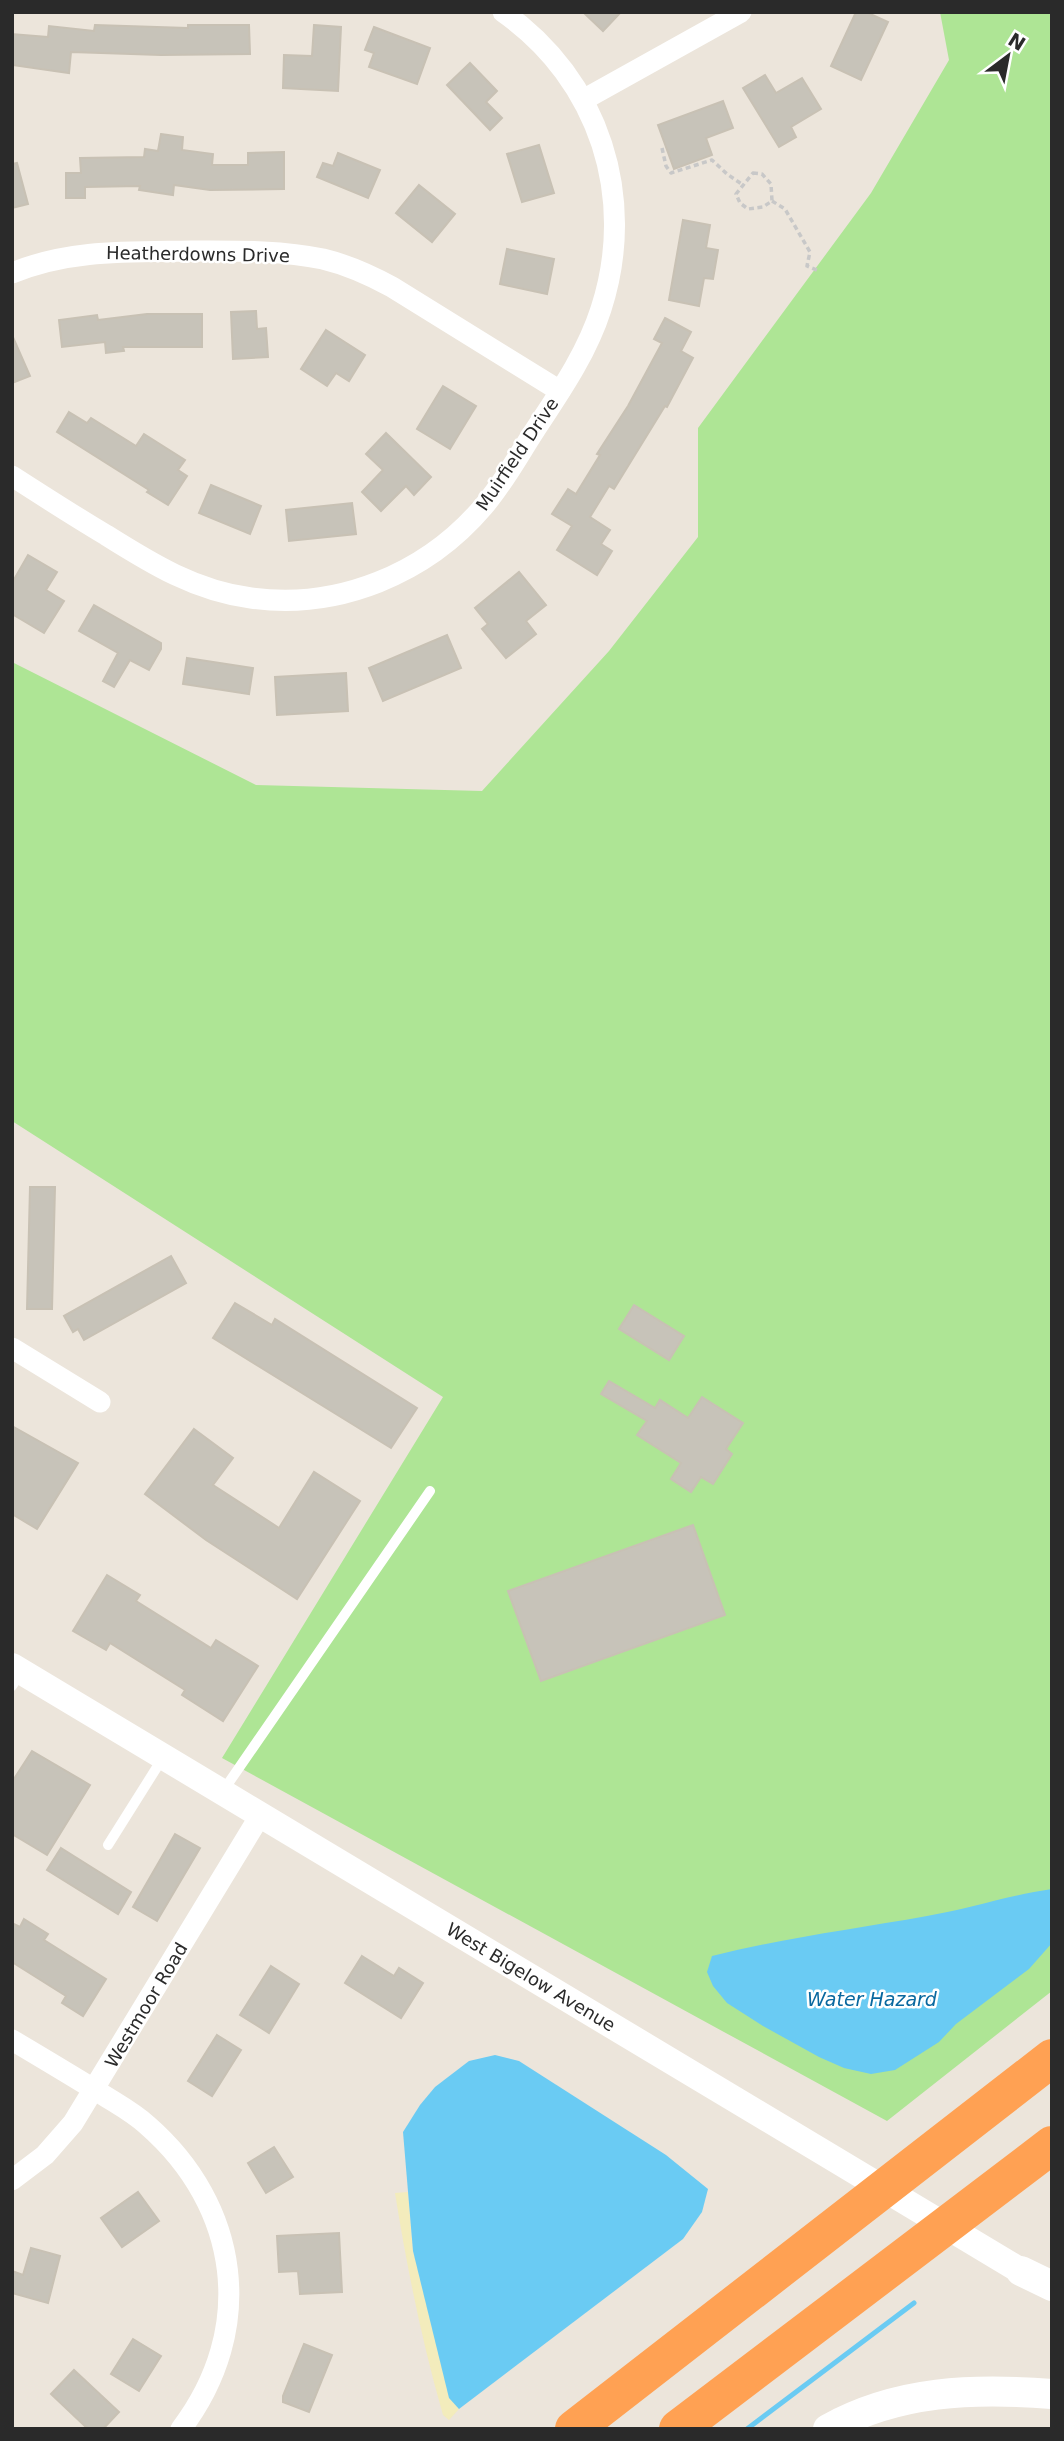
<svg xmlns="http://www.w3.org/2000/svg" width="1064" height="2441" viewBox="0 0 1064 2441" font-family="'DejaVu Sans',sans-serif">
  <style>
    .green { fill: #aee595 }
    .sand { fill: #f3ecbc }
    .water { fill: #6acbf3 }
    .lines { fill: none; stroke-linecap: round; stroke-linejoin: round }
    .stream { stroke: #6acbf3; stroke-width: 5 }
    .building { fill: #c7c3b9; stroke: #c8c1b4; stroke-width: 2 }
    .path { stroke: #c8c8c8; stroke-width: 3.5; stroke-dasharray: 5 3.5; stroke-linecap: butt }
    .service { stroke: #fff; stroke-width: 10 }
    .minor { stroke: #fff; stroke-width: 21 }
    .tertiary { stroke: #fff; stroke-width: 26 }
    .secondary { stroke: #fff; stroke-width: 30 }
    .motorway { stroke: #ffa153; stroke-width: 38 }
    .labels { text-anchor: middle; dominant-baseline: central; stroke-width: 5; stroke-linejoin: round; paint-order: stroke }
    .street-label { font-size: 18px; fill: #2a2a2a; stroke: #fff }
    .water-label { font-size: 19px; font-style: italic; fill: #09689f; stroke: #fff }
  </style>
  <rect width="100%" height="100%" fill="#ece5db"/>
  <path class="green" d="M940 12H1052V1991L887 2121 222 1758 443 1397 12 1121V662L256 785 482 791 609 651 698 537V428L871 193 949 60Z"/>
  <path class="sand" d="M408 2192 413 2251 459 2409 449 2420 443 2415C422 2342 407 2268 395 2193Z"/>
  <g class="water">
    <path d="M1052 1889V1943L1029 1969 956 2024 939 2042 895 2070 871 2074 844 2068 819 2057 763 2026 727 2003 713 1986 707 1972 712 1956C783 1938 855 1929 927 1916 969 1909 1010 1895 1052 1889Z"/>
    <path d="M495 2055 519 2061 666 2155 708 2189 702 2212 683 2239 459 2409 449 2398 413 2251 403 2132 420 2105 435 2087 469 2061Z"/>
  </g>
  <g class="lines">
    <path class="stream" d="M747 2429 914 2303"/>
  </g>
  <g class="building">
    <path d="M583 12H621L603 31Z"/>
    <path d="M856 12H866L888 22 861 80 831 66Z"/>
    <path d="M95 25 188 28V25H249L250 54 161 55 71 52 69 73 12 65V34L48 37 49 26 94 31Z"/>
    <path d="M314 25 341 27 338 91 283 88 284 55 312 56Z"/>
    <path d="M374 27 430 48 417 84 369 67 374 53 365 50Z"/>
    <path d="M470 63 497 91 486 102 502 118 490 130 447 85Z"/>
    <path d="M765 75 776 93 802 78 821 109 791 127 796 137 779 147 743 88Z"/>
    <path d="M723 101 733 128 706 138 712 155 674 169 658 125Z"/>
    <path d="M161 134 183 137 182 150 213 154 212 165H248V153L284 152V189L210 190 174 185 173 195 139 190 140 186 85 187V198H66V173H81L80 158 144 157 145 149 158 151Z"/>
    <path d="M539 145 554 193 522 202 507 154Z"/>
    <path d="M338 153 380 170 368 198 317 177 323 163 333 166Z"/>
    <path d="M17 163 28 204 12 208V164Z"/>
    <path d="M419 185 455 214 432 242 396 213Z"/>
    <path d="M683 220 710 225 706 248 718 250 713 279 704 278 699 306 669 300Z"/>
    <path d="M507 249 554 259 547 294 500 284Z"/>
    <path d="M256 311 257 329 266 328 268 357 233 359 231 312Z"/>
    <path d="M147 314H202V347H123L124 351 106 353 105 342 62 347 59 320 97 315 98 320Z"/>
    <path d="M665 318 691 332 681 351 693 358 667 407 665 406 614 489 609 486 590 517 610 530 601 544 612 551 597 575 557 550 572 526 552 514 568 489 576 494 600 455 597 454 628 406 662 343 654 339Z"/>
    <path d="M326 330 365 355 349 381 336 373 327 386 301 369Z"/>
    <path d="M12 335 30 376 12 383Z"/>
    <path d="M443 386 476 406 450 449 417 429Z"/>
    <path d="M69 412 87 423 91 418 136 446 144 434 185 460 178 470 187 476 168 505 147 492 149 490 57 432Z"/>
    <path d="M386 433 431 477 414 495 406 486 381 511 362 492 383 470 366 454Z"/>
    <path d="M211 485 261 506 250 534 199 513Z"/>
    <path d="M352 503 356 534 289 541 286 510Z"/>
    <path d="M28 555 57 572 46 590 64 601 44 633 12 614V583Z"/>
    <path d="M519 572 546 605 526 621 536 634 506 658 482 629 488 624 475 608Z"/>
    <path d="M94 605 161 643V649L149 670 130 660 114 687 103 681 118 653 79 631Z"/>
    <path d="M447 635 461 668 383 701 369 668Z"/>
    <path d="M187 658 253 668 249 694 183 684Z"/>
    <path d="M346 673 348 711 277 715 275 677Z"/>
    <path d="M30 1187H55L52 1309H27Z"/>
    <path d="M171 1256 186 1283 84 1340 78 1329 73 1332 64 1316Z"/>
    <path d="M235 1303 272 1325 275 1319 417 1408 391 1448 213 1338Z"/>
    <path d="M634 1305 684 1336 669 1360 619 1329Z"/>
    <path d="M609 1381 655 1408 660 1400 688 1418 702 1397 743 1423 726 1449 732 1454 713 1484 701 1477 691 1492 671 1479 681 1463 637 1435 647 1421 601 1394Z"/>
    <path d="M12 1426 78 1463 37 1529 12 1514Z"/>
    <path d="M194 1429 233 1458 213 1485 279 1528 314 1472 360 1501 297 1599 206 1540 145 1494Z"/>
    <path d="M693 1525 725 1615 541 1681 508 1591Z"/>
    <path d="M107 1575 140 1595 136 1601 211 1648 216 1640 258 1666 223 1721 182 1695 185 1690 110 1643 106 1650 73 1631Z"/>
    <path d="M32 1751 90 1785 47 1855 12 1834V1782Z"/>
    <path d="M175 1834 200 1848 157 1921 133 1907Z"/>
    <path d="M61 1848 131 1892 118 1914 47 1870Z"/>
    <path d="M24 1919 48 1934 44 1940 106 1979 83 2016 62 2003 66 1996 12 1962V1923L20 1927Z"/>
    <path d="M362 1956 394 1976 399 1968 423 1983 401 2018 345 1983Z"/>
    <path d="M271 1966 299 1984 269 2033 240 2015Z"/>
    <path d="M217 2035 241 2050 212 2096 188 2081Z"/>
    <path d="M274 2147 293 2177 266 2193 248 2163Z"/>
    <path d="M138 2192 159 2221 122 2247 101 2218Z"/>
    <path d="M339 2233 342 2292 300 2294 298 2271 279 2272 277 2236Z"/>
    <path d="M31 2248 60 2256 48 2303 12 2293V2271L23 2275Z"/>
    <path d="M133 2339 161 2356 139 2391 111 2374Z"/>
    <path d="M304 2344 332 2355 309 2412 283 2402V2396Z"/>
    <path d="M74 2370 119 2412 103 2429H88L51 2394Z"/>
  </g>
  <g class="lines">
    <g class="path">
      <path d="M662 148 666 166 671 173 712 160 727 174 743 185"/>
      <path d="M753 173 762 174 771 184 772 201 763 207 748 209 740 203 736 194Z"/>
      <path d="M772 201 785 209 810 252 807 266 819 271"/>
    </g>
    <g class="service">
      <path d="M12 1686 22 1671"/>
      <path d="M223 1791 430 1491"/>
      <path d="M108 1845 164 1756"/>
    </g>
    <g class="minor">
      <path d="M583 100 741 12"/>
      <path d="M12 273C70 249 130 252 191 251 235 251 280 250 323 259 348 265 370 275 392 287L560 391"/>
      <path d="M12 476C43 496 74 516 106 535 152 564 196 591 251 598 338 610 426 574 483 507 503 484 518 456 535 430 560 392 587 353 601 309 637 198 600 80 503 12"/>
      <path d="M12 1348 100 1402"/>
      <path d="M12 2040C44 2059 76 2078 108 2098 121 2106 135 2114 147 2125 240 2206 257 2329 181 2429"/>
      <path d="M12 2180 45 2155 73 2123 261 1814"/>
    </g>
    <path class="tertiary" d="M12 1666 1021 2271"/>
    <g class="secondary">
      <path d="M1021 2271 1052 2286"/>
      <path d="M828 2429C898 2390 974 2388 1052 2394"/>
    </g>
    <g class="motorway">
      <path d="M574 2429 1052 2058"/>
      <path d="M678 2429 1052 2145"/>
    </g>
  </g>
  <g class="labels">
    <g class="street-label">
      <text transform="translate(198 254) rotate(1)">Heatherdowns Drive</text>
      <text transform="translate(517 454) rotate(-56)">Muirfield Drive</text>
      <text transform="translate(531 1977) rotate(31)">West Bigelow Avenue</text>
      <text transform="translate(146 2005) rotate(-59)">Westmoor Road</text>
    </g>
    <g class="water-label">
      <text x="872" y="1999">Water Hazard</text>
    </g>
  </g>
  <rect width="1064" height="2441" fill="none" stroke="#2a2a2a" stroke-width="28"/>
  <g transform="translate(1008 56) rotate(32)" stroke="#ffffff" stroke-width="5" paint-order="stroke">
  <path d="M0-5L12 26L0 18L-12 26Z" fill="#2a2a2a"/>
  <text y="-10" font-size="19" font-weight="bold" text-anchor="middle" fill="#2a2a2a">N</text>
  </g>
</svg>
